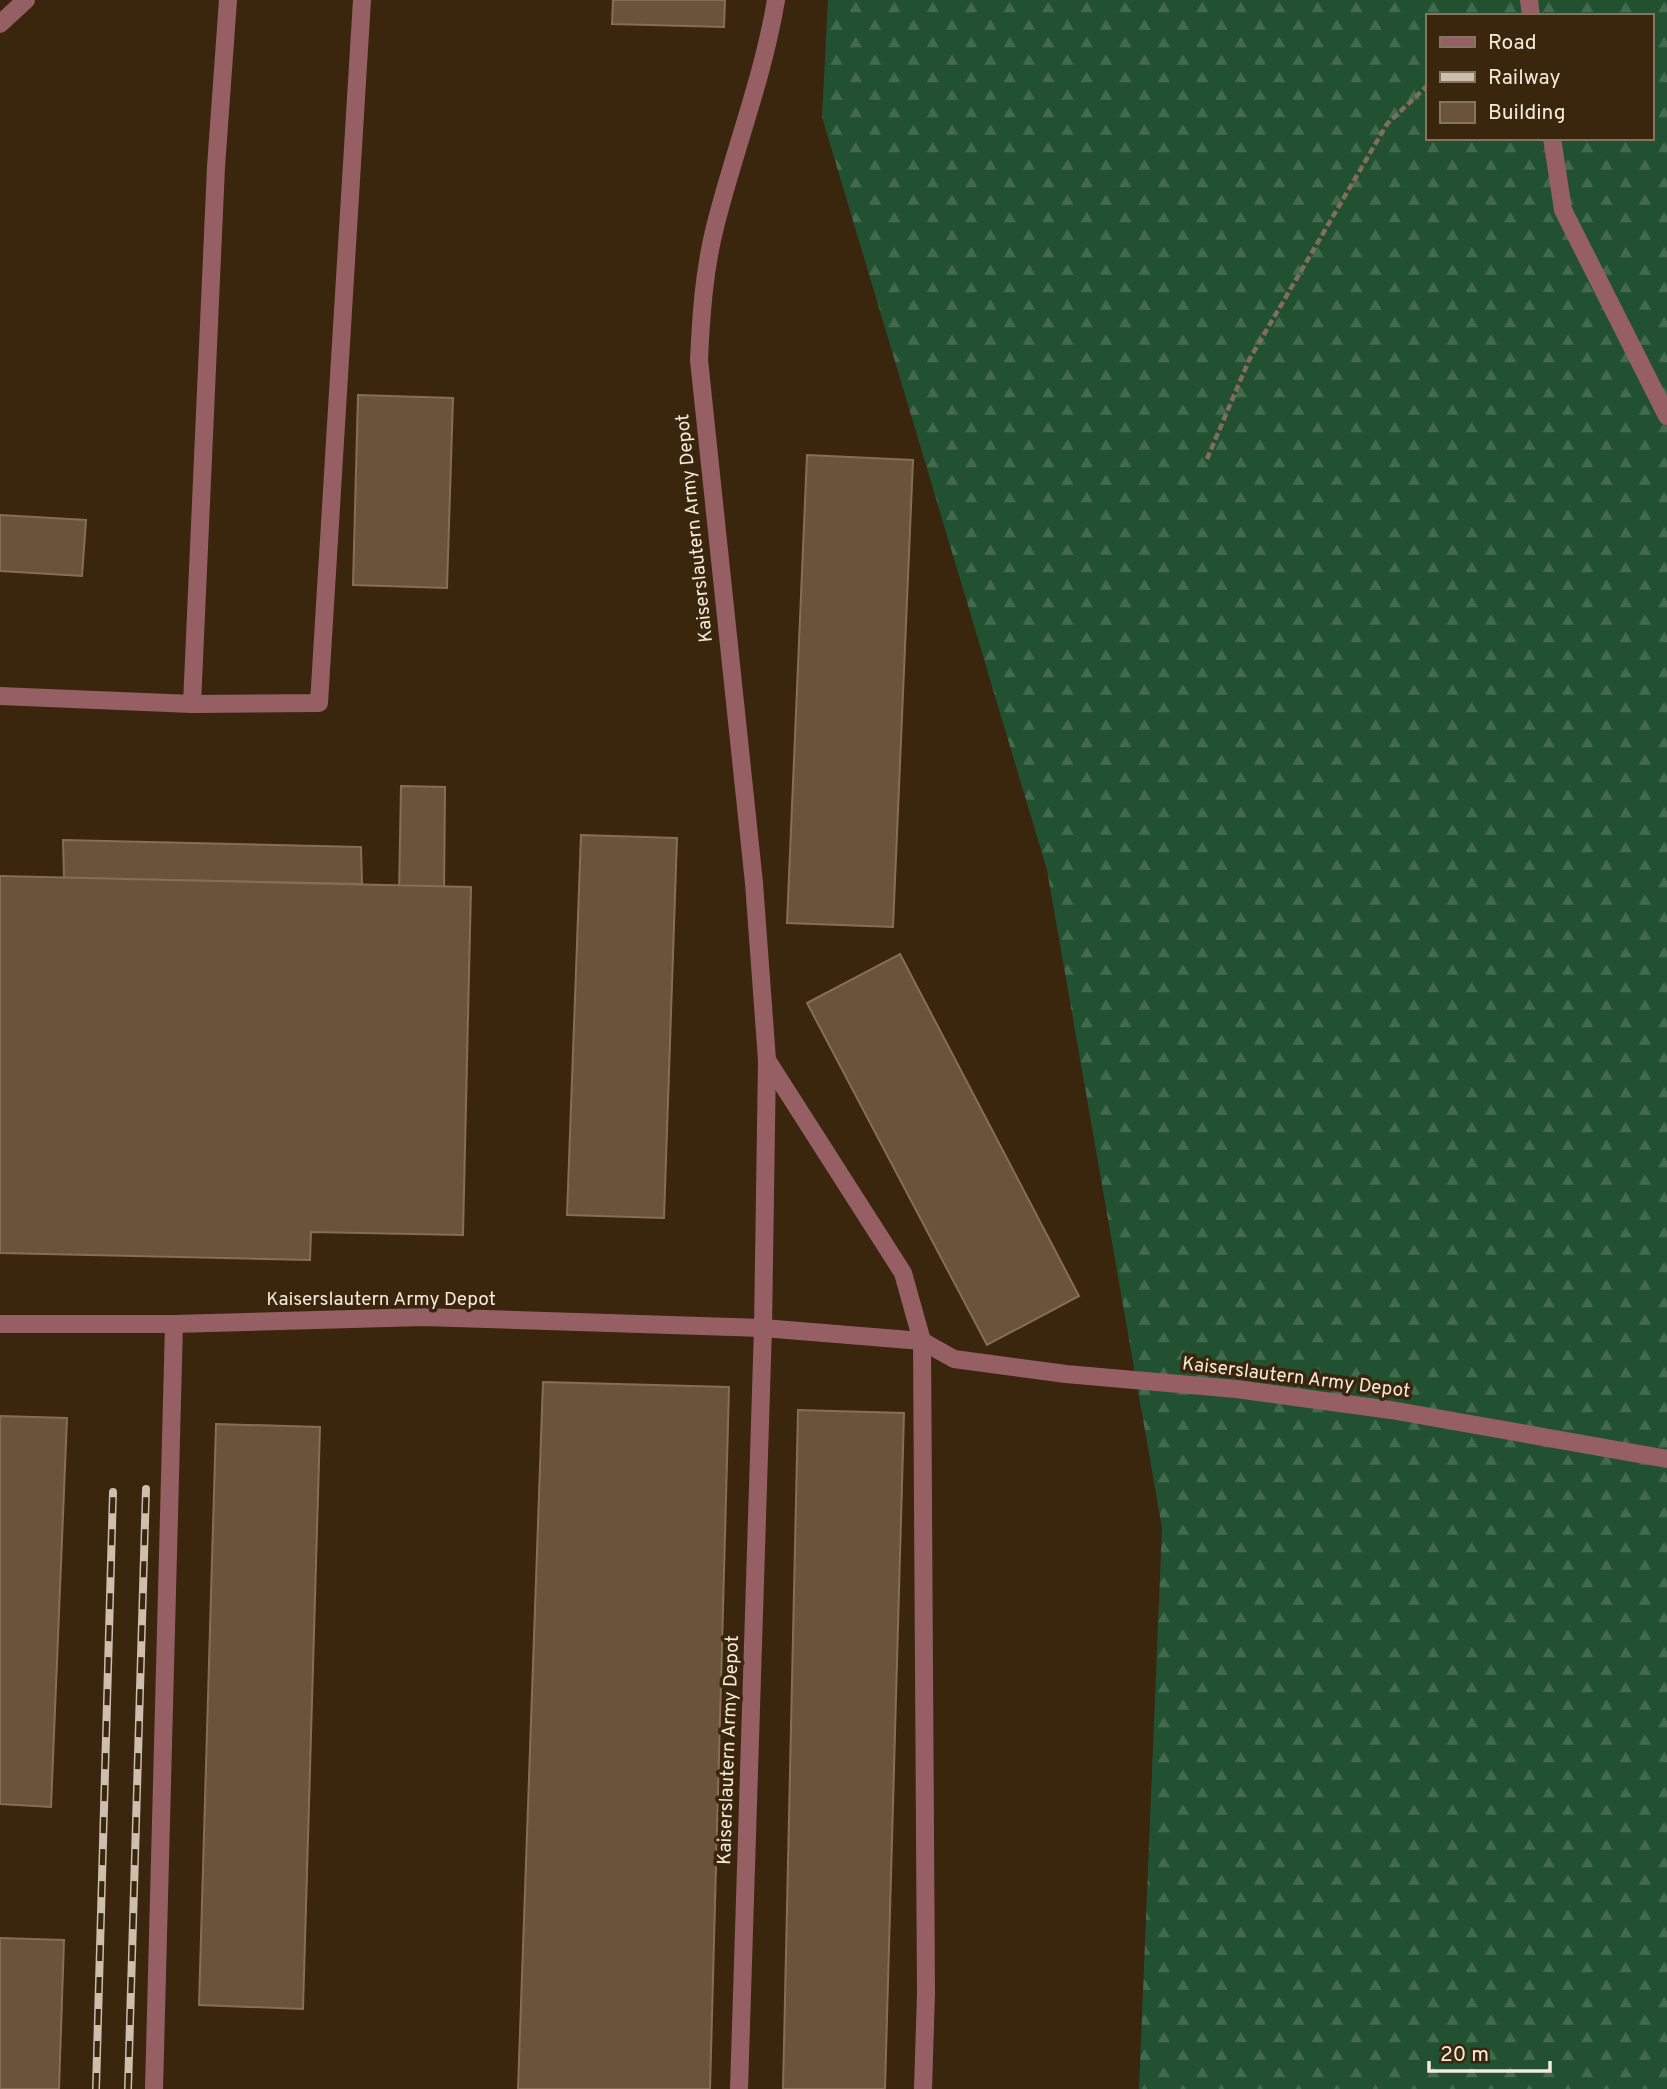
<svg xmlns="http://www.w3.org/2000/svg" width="1667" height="2089" viewBox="0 0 1667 2089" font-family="Overpass,sans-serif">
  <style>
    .forest { fill: url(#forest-firs); fill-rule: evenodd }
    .building { fill: #69533a; stroke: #856e54; stroke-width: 2 }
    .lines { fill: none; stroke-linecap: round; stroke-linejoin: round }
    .path { stroke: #7f6e59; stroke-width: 4.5; stroke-dasharray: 7 3.5; stroke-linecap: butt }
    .minor { stroke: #965f64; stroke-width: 18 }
    .rail-casing { stroke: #cdbead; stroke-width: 8 }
    .rail { stroke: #39260d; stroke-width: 5; stroke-dasharray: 16; stroke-linecap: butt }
    .labels { text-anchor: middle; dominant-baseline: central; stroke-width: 7; stroke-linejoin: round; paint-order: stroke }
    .street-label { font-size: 19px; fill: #f7eadb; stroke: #39260d }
  </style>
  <defs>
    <pattern id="forest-firs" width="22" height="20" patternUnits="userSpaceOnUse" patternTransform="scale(1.75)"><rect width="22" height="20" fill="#225132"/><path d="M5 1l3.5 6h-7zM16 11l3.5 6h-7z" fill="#436a4f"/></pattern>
  </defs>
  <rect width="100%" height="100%" fill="#39260d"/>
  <path class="forest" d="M828 0H1667V2089H1139L1162 1528 1047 870 822 117ZM1427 16H1651V138H1427Z"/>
  <g class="building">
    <path d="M613 0H725L724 27 612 24Z"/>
    <path d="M358 395 453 398 447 588 353 585Z"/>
    <path d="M807 455 913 460 893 927 787 923Z"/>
    <path d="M0 515 86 520 82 576 0 571Z"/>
    <path d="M401 786 445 787 444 895 399 894Z"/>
    <path d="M581 835 677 838 664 1218 567 1215Z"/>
    <path d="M63 840 361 847 362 884 64 878Z"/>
    <path d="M0 876 471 887 463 1235 311 1232 310 1260 0 1253Z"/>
    <path d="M900 954 1079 1296 987 1345 807 1003Z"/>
    <path d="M543 1382 729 1387 710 2089H518Z"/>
    <path d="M798 1410 904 1413 885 2089H783Z"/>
    <path d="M0 1416 67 1418 51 1807 0 1804Z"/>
    <path d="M216 1424 320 1427 303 2009 199 2005Z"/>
    <path d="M0 1938 64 1940 59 2089H0Z"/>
  </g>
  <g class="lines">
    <path class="path" d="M1207 459 1249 360 1387 124 1427 86"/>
    <g class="minor">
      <path d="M228 0 216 167 192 704 319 703 362 0"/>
      <path d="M1529 0 1531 16"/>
      <path d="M0 24 26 0"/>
      <path d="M1552 138 1563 210 1667 416"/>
      <path d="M0 696 192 704"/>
      <path d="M767 1060 903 1273 922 1341 926 1993 923 2089"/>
      <path d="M0 1324H174L423 1317 763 1328 922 1341 954 1359 1066 1374 1236 1389 1391 1410 1667 1459"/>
      <path d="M154 2089 174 1324"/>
      <path d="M739 2089 763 1328 767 1060 754 883 699 360C701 316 704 271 715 227 734 151 763 78 776 0"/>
    </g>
    <g class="rail-casing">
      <g id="rail">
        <path d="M96 2089 113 1492"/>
        <path d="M128 2089 146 1489"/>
      </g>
    </g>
    <use href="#rail" class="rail"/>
  </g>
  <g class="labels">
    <g class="street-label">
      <text transform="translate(695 528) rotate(-96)">Kaiserslautern Army Depot</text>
      <text x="381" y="1300">Kaiserslautern Army Depot</text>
      <text transform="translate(1296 1378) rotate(7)">Kaiserslautern Army Depot</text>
      <text transform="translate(729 1750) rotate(-88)">Kaiserslautern Army Depot</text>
    </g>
  </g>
  <rect x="1426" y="14" width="228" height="126" fill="#39260d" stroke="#85745f" stroke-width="2"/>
  <rect x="1440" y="37" width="35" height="10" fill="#965f64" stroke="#85745f" stroke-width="2"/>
  <text x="1488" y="49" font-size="21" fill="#f7eadb">Road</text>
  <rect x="1440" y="72" width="35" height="10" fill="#cdbead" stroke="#85745f" stroke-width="2"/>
  <text x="1488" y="84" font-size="21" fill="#f7eadb">Railway</text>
  <rect x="1440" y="102" width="35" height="21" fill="#69533a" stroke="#85745f" stroke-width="2"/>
  <text x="1488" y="119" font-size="21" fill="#f7eadb">Building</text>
  <path d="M1429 2061v10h121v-10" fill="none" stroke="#f7eadb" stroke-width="3.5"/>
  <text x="1440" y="2061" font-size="21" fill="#f7eadb" stroke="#39260d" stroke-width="5" paint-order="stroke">20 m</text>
</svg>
